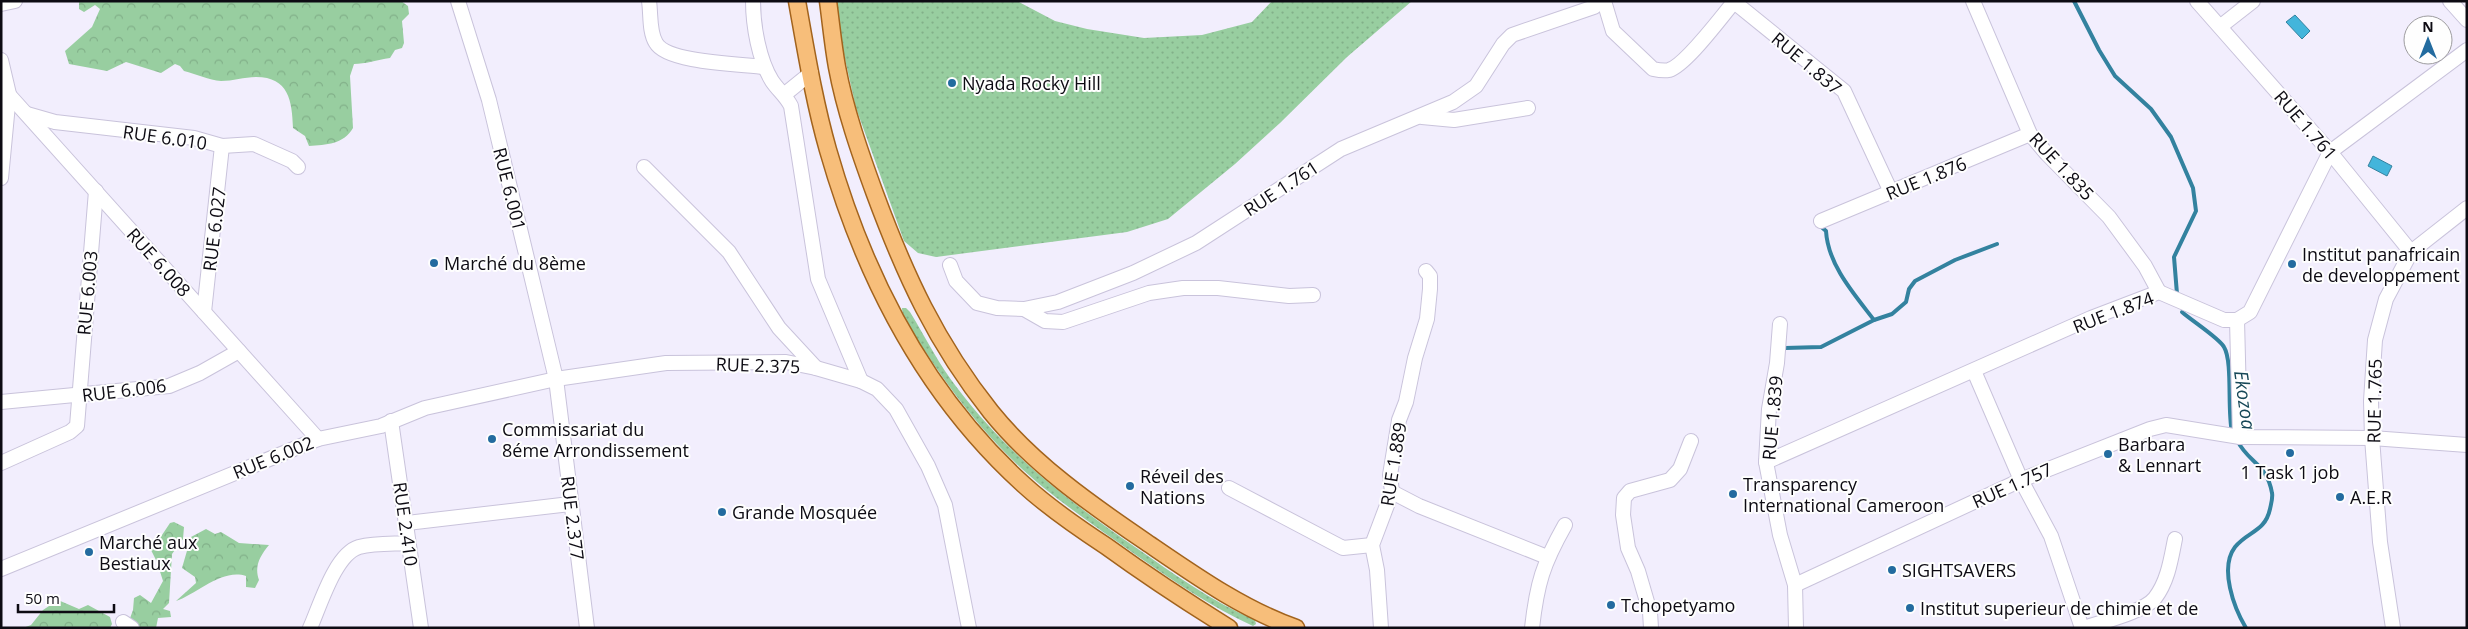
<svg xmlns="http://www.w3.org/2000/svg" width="2468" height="629" viewBox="0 0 2468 629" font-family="'Open Sans',sans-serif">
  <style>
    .forest { fill: url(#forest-crowns) }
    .garden { fill: url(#garden-dots) }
    .water { fill: #43b5db; stroke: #33829f }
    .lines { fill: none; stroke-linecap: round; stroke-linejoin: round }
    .stream { stroke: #33829f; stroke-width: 4 }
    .minor-casing { stroke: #c9c3db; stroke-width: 16 }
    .major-casing { stroke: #a2631d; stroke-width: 19 }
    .minor { stroke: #fff; stroke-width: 14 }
    .major { stroke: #f7be7a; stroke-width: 16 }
    .poi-dot { fill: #236b9f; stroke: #fefefe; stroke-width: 2 }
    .labels { text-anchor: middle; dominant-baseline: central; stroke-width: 4; stroke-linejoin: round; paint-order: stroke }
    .street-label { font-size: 18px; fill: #0d0b13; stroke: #fefefe }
    .poi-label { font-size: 18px; fill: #0d0b13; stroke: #fefefe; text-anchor: start }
    .water-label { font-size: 19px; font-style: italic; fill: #164757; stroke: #fefefe }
  </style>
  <defs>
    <pattern id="forest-crowns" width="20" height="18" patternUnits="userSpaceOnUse" patternTransform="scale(1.25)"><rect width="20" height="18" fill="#98cea0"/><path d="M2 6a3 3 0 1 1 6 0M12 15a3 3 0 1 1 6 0" fill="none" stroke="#82b089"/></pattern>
    <pattern id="garden-dots" width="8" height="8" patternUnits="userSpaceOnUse" patternTransform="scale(1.25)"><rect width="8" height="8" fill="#98cea0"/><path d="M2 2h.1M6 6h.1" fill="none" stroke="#82b089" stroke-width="1.8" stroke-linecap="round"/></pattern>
  </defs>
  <rect width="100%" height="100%" fill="#f2eefd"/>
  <g class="forest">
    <path d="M79 1H401L408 6 409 14 402 21 404 43 402 48 395 50 390 58C377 60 365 64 354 64L350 76 353 128C344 144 326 145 309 146L305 136 293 128C292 101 289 77 256 77 244 77 233 81 221 81 209 80 196 74 184 71L180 66 175 64 161 73 126 62 107 71 69 64 65 51 92 27 100 9 95 5 84 12 79 9Z"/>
    <path d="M174 522 184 527 183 539 172 554 169 603 163 609 170 611 171 617 158 618 156 628H136L129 621 133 610 134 598 140 595 151 603 163 581 157 562 149 546 152 540 162 535 170 523Z"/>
    <path d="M206 529 215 534 221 532 239 543 269 545C260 556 254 566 259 580L255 588 246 587V576C222 568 197 594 176 601L196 583 195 577 182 568 191 537Z"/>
    <path d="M58 600 79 609 88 605 110 617 112 624 110 628H23L31 625 43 610Z"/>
  </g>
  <g class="garden">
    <path d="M835 1H1017L1055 21 1087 29 1144 38 1202 35 1252 22 1272 1H1412L1347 57 1280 123 1235 164 1168 219 1127 232 936 257 918 253 904 241 856 108 843 50Z"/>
    <path d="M902 308H906L910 312C926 338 939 365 958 389 1010 457 1066 499 1135 547 1174 574 1211 601 1255 620L1256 624 1253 626C1211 607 1174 581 1136 555 1105 533 1074 512 1044 488 997 450 958 402 925 351 919 342 902 319 902 308Z"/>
  </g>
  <g class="water">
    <path d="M2295 15 2310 31 2302 39 2286 22Z"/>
    <path d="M2373 156 2392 166 2387 176 2368 166Z"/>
  </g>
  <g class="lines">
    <g class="stream">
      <path d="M2074 1 2099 50 2115 76 2151 109 2171 137 2193 188 2196 211 2174 257 2177 294"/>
      <path d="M1818 224 1826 231C1828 265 1854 294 1874 320"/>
      <path d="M2182 312C2192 321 2219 338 2224 347 2233 362 2227 410 2232 432"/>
      <path d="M1785 348 1821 347 1874 320 1892 314 1906 302 1909 289 1915 281 1955 260 1997 244"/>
      <path d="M2237 440C2248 463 2267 463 2272 493 2273 498 2271 504 2270 509 2265 532 2248 531 2235 547 2219 568 2234 608 2246 628"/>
    </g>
    <g class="minor-casing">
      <g id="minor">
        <path d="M458 1 489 100 556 379 587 628"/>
        <path d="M649 1C651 14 649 32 656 43 667 63 742 64 764 67"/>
        <path d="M753 1C753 26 759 60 772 81 778 90 786 96 791 106L818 279 861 381"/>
        <path d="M1604 1 1613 31 1653 69C1658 70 1664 71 1669 70 1686 65 1721 17 1734 2"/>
        <path d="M1733 1 1844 91 1891 192"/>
        <path d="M1973 1 2030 134 2047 154 2109 217 2145 266 2159 292"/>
        <path d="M2197 1 2330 152 2411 252"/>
        <path d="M2450 1 2467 20"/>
        <path d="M1 4 15 1"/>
        <path d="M2221 26 2253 1"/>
        <path d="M1 60 9 94 1 178"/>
        <path d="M1 86 318 439"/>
        <path d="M785 94 811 73"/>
        <path d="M27 114 55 122 194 138 222 146 254 144 292 161 298 167"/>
        <path d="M1422 117 1454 120 1528 108"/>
        <path d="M644 167 729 252 779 328 816 368"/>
        <path d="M1821 221 2030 134"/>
        <path d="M950 265 956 281 977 303 997 308 1024 309 1058 302 1133 273 1196 243 1341 149 1453 102 1476 86 1503 44 1512 35 1594 7 1601 1"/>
        <path d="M1024 309 1045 321 1063 322 1149 293 1183 288H1218L1289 296 1313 295"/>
        <path d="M204 312 222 146"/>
        <path d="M2237 320 2240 437"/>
        <path d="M1780 324 1777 363 1769 409 1766 462 1780 535 1795 585 1796 628"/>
        <path d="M1974 371 2021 480 2051 536 2082 628"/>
        <path d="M1 402 169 386 200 373 239 351"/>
        <path d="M391 421 421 628"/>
        <path d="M1766 462 2091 318 2159 292 2224 320H2237L2250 312 2330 152 2467 50"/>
        <path d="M1 463 70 432 77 426 96 191"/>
        <path d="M1229 488 1343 548 1372 545"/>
        <path d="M1392 492 1419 506 1547 557"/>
        <path d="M407 523 570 504"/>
        <path d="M1 569 318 439 381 426 425 408 556 379 666 363 786 362 816 368 861 381 877 389 896 409 928 466 945 505 969 628"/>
        <path d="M1795 585 2021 480 2150 429 2166 425 2240 437 2372 438 2467 445"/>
        <path d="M123 622 132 628"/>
        <path d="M310 628C320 606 335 554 359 547 375 543 393 544 409 543"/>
        <path d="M1381 628 1377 570 1372 545 1392 492 1390 475 1399 420 1406 402 1415 358 1427 319 1430 289V276L1426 271"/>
        <path d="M1532 628C1537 583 1543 564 1565 525"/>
        <path d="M1651 628 1650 612 1638 571 1628 548 1623 515 1624 498 1630 491 1670 480 1680 469 1691 441"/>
        <path d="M2084 628C2101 622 2144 612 2155 598 2168 581 2171 559 2175 539"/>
        <path d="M2393 628 2380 542 2372 438 2371 401 2375 340 2386 299 2411 252 2467 208"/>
      </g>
    </g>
    <g class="major-casing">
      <g id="major">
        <path d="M797 1C806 51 814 101 828 150 864 276 925 395 1023 484 1048 507 1077 527 1106 546 1146 575 1187 602 1229 628"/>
        <path d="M828 1C831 23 833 45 837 67 845 110 860 153 875 194 905 275 936 343 991 412 1033 464 1090 504 1146 542 1193 574 1242 609 1296 628"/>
      </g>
    </g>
    <use href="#minor" class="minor"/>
    <use href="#major" class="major"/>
  </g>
  <g class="poi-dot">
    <circle cx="952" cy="83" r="5"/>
    <circle cx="434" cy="263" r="5"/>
    <circle cx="2292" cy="264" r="5"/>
    <circle cx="492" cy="439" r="5"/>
    <circle cx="2290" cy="453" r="5"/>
    <circle cx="2108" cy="454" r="5"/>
    <circle cx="1130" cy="486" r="5"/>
    <circle cx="1733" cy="494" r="5"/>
    <circle cx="2340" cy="497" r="5"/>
    <circle cx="722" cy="512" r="5"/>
    <circle cx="89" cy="552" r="5"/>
    <circle cx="1892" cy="570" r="5"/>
    <circle cx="1611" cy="605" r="5"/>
    <circle cx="1910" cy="608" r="5"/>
  </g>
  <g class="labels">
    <g class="street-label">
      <text transform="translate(1807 63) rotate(40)">RUE 1.837</text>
      <text transform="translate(2306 125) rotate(49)">RUE 1.761</text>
      <text transform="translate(165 137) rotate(8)">RUE 6.010</text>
      <text transform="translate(2062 166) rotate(47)">RUE 1.835</text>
      <text transform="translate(1926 178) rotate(-22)">RUE 1.876</text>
      <text transform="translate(1281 188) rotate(-33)">RUE 1.761</text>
      <text transform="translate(510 189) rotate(76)">RUE 6.001</text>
      <text transform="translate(214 229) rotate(-83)">RUE 6.027</text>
      <text transform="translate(159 262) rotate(48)">RUE 6.008</text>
      <text transform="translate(87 293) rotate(-85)">RUE 6.003</text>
      <text transform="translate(2113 312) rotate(-21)">RUE 1.874</text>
      <text transform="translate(758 365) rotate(2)">RUE 2.375</text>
      <text transform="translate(124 390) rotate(-7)">RUE 6.006</text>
      <text transform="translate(2374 401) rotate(-89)">RUE 1.765</text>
      <text transform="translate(1772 418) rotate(-85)">RUE 1.839</text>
      <text transform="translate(273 457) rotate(-22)">RUE 6.002</text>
      <text transform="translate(1393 464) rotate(-81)">RUE 1.889</text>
      <text transform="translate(2012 485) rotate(-24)">RUE 1.757</text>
      <text transform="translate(573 518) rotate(83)">RUE 2.377</text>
      <text transform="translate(406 524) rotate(82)">RUE 2.410</text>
    </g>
    <g class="poi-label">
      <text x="962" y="83">Nyada Rocky Hill</text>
      <text x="2302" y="254">Institut panafricain<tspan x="2302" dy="21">de developpement</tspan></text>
      <text x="444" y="263">Marché du 8ème</text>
      <text x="502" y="429">Commissariat du<tspan x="502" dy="21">8éme Arrondissement</tspan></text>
      <text x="2118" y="444">Barbara<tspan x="2118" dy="21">&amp; Lennart</tspan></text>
      <text x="2290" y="472" text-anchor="middle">1 Task 1 job</text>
      <text x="1140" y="476">Réveil des<tspan x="1140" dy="21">Nations</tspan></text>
      <text x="1743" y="484">Transparency<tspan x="1743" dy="21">International Cameroon</tspan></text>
      <text x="2350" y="497">A.E.R</text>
      <text x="732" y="512">Grande Mosquée</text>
      <text x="99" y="542">Marché aux<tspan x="99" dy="21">Bestiaux</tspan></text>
      <text x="1902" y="570">SIGHTSAVERS</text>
      <text x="1621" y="605">Tchopetyamo</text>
      <text x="1920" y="608">Institut superieur de chimie et de</text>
    </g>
    <g class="water-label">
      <text transform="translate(2245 400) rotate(82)">Ekozoa</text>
    </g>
  </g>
  <rect width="2468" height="629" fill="none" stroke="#0d0b13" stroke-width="5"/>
  <g transform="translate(2428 40)"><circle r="24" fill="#fefefe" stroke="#9e9da0"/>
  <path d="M0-4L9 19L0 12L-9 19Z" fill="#236b9f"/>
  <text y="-8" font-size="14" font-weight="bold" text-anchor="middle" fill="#0d0b13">N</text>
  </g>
  <path d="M18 604v8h96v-8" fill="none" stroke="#0d0b13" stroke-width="2.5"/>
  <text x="25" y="604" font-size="15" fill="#0d0b13" stroke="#fefefe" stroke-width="4" paint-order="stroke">50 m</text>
</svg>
